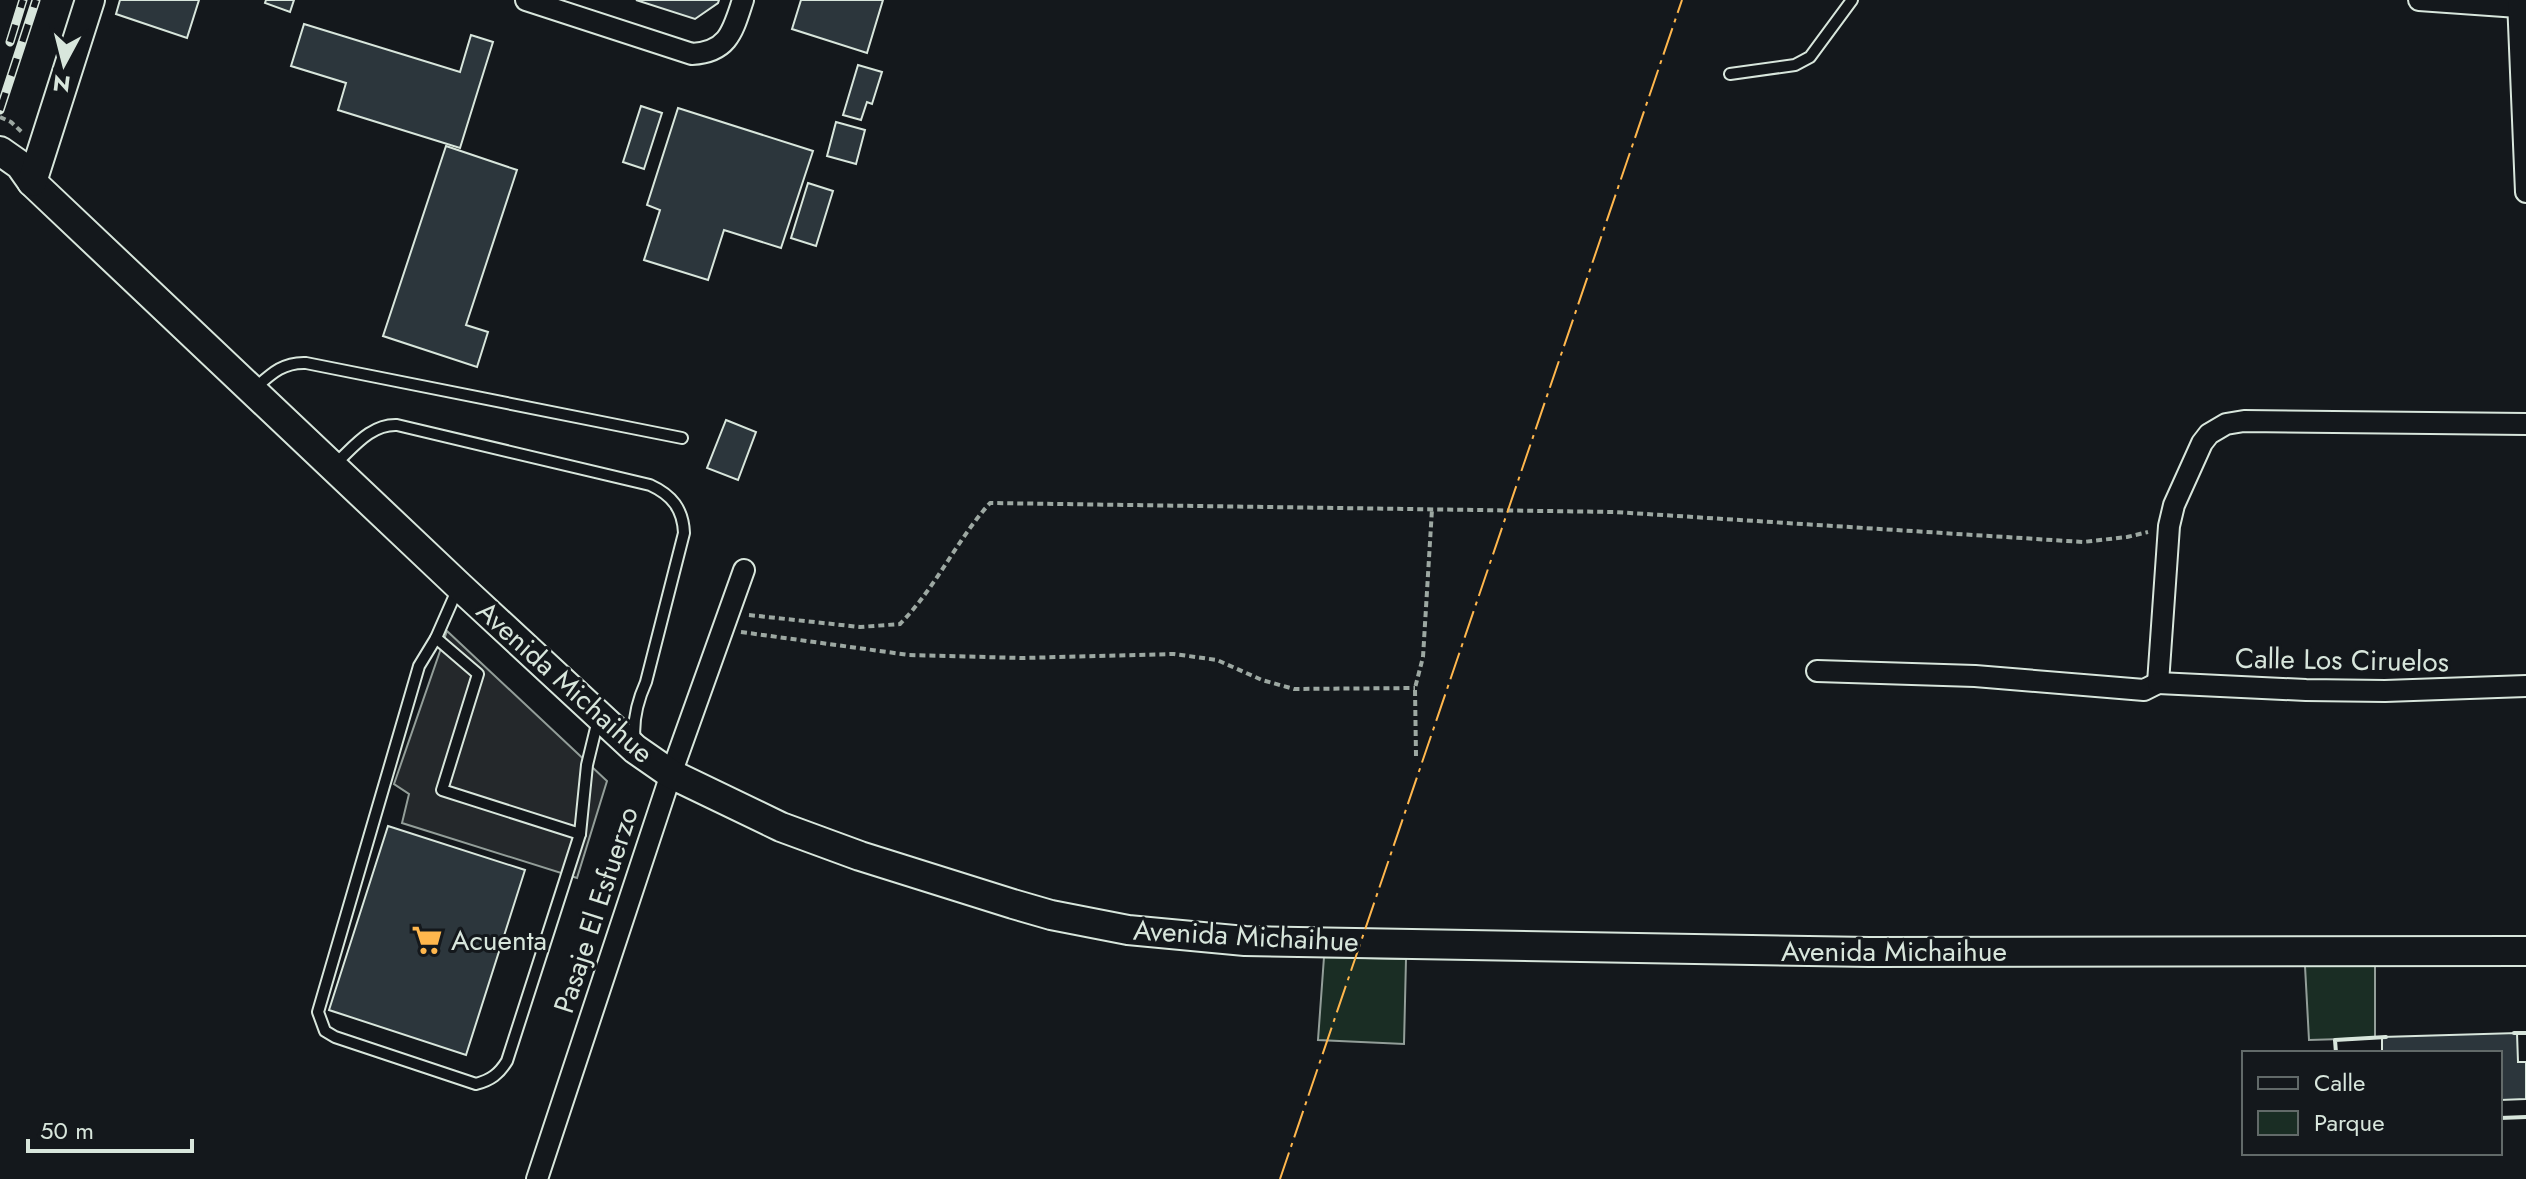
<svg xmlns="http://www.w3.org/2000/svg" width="2526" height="1179" viewBox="0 0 2526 1179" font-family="Jost,sans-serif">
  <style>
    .green { fill: #1a2d24; stroke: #939e99; stroke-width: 2 }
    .parking { fill: #24282b; stroke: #939e99; stroke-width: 2 }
    .building { fill: #2c363c; stroke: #d8e6dc; stroke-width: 2 }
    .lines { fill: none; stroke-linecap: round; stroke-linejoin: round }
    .lane-casing { stroke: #d8e6dc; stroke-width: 14 }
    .street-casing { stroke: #d8e6dc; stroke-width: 24 }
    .secondary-casing { stroke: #d8e6dc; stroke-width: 32 }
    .path { stroke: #9da8a2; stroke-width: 4; stroke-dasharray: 6 4; stroke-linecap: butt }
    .lane { stroke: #14181c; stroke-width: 10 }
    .street { stroke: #14181c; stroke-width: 20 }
    .secondary { stroke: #14181c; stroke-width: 28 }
    .rail-casing { stroke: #d8e6dc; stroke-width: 9 }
    .rail { stroke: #14181c; stroke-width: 6; stroke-dasharray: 18; stroke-linecap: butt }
    .wall { stroke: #d8e6dc; stroke-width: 4 }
    .power { stroke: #ffb74d; stroke-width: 2; stroke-dasharray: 28 6 4 6; stroke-linecap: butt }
    .labels { text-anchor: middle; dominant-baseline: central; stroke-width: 6; stroke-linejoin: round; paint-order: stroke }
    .street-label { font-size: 28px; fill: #d8e6dc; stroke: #14181c }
    .poi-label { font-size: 28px; fill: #d8e6dc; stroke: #14181c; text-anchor: start }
  </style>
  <rect width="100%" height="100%" fill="#14181c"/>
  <g class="green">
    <path d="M1324 957 1406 959 1404 1044 1318 1040Z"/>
    <path d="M2305 966H2375V1038L2309 1040Z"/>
  </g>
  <path class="parking" d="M447 631 607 781 577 878 402 823 409 794 394 784Z"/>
  <g class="building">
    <path d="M120 0H199L187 38 116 14Z"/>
    <path d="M266 0H294L290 12 265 3Z"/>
    <path d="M636 0H719L718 3 695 19Z"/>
    <path d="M801 0H883L867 53 792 29Z"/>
    <path d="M304 24 460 72 471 35 493 42 460 148 338 110 346 83 291 66Z"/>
    <path d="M858 65 882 72 872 104 867 102 861 120 843 115Z"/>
    <path d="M641 106 662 113 644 169 623 162Z"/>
    <path d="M678 108 813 151 781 248 724 230 708 280 644 260 660 210 647 205Z"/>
    <path d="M836 122 865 130 856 164 827 156Z"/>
    <path d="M446 146 517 170 466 325 488 332 477 367 383 336Z"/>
    <path d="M808 183 833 191 816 246 791 238Z"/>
    <path d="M726 420 756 432 738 480 707 468Z"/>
    <path d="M388 826 525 870 466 1055 329 1010Z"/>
    <path d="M2517 1033 2518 1062H2526V1099L2500 1100V1053H2382V1037Z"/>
  </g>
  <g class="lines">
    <g class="lane-casing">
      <g id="lane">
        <path d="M1730 74 1795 65 1810 57 1852 0"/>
        <path d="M253 390C270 375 282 362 306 363L682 438"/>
        <path d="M335 464C353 448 370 424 397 425L650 485C672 495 683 509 684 533L646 682C637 702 632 721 635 743"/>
        <path d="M458 588 436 638 478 674 442 790 580 834 587 765 598 720"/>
        <path d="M436 638 419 666 318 1012 325 1031 335 1037 476 1084C491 1080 499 1074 507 1061L580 834"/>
      </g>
    </g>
    <g class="street-casing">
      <g id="street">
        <path d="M526 0 692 54C729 52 733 30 743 0"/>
        <path d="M2419 0 2518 7"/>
        <path d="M2518 0 2526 192"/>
        <path d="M1817 671 1975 676 2144 690 2158 683"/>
        <path d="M2158 683 2169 526 2174 505 2202 443 2209 434 2226 424 2244 421 2526 424"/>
        <path d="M2158 683 2306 690 2385 691 2526 686"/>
        <path d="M537 1179 671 774 744 570"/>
      </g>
    </g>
    <g class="secondary-casing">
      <g id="secondary">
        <path d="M0 151 20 165 32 182 459 586 635 749 671 774 781 827 860 856 1013 904 1051 915 1128 930 1245 941 1869 952 2526 951"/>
        <path d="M32 182 90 0"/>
      </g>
    </g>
    <g class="path">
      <path d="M0 117 11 122 24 134"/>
      <path d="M749 615 860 627 900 624C937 586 956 541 990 503L1615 512 2083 542 2127 537 2148 532"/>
      <path d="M741 632 909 655 1022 658 1174 654 1217 660 1262 680 1294 689 1415 688"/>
      <path d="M1416 756 1415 688 1423 657 1432 509"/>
    </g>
    <use href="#lane" class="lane"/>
    <use href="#street" class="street"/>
    <use href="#secondary" class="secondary"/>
    <g class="rail-casing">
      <g id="rail">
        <path d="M10 42 23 0"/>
        <path d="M0 110 36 0"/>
      </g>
    </g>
    <use href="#rail" class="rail"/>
    <g class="wall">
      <path d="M2514 1033H2526"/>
      <path d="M2336 1053 2335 1040 2386 1037"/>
      <path d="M2500 1118 2526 1117"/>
    </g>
    <path class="power" d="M1280 1179 1682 0"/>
  </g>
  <defs>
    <g id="supermarket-bare" transform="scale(2.4)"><path d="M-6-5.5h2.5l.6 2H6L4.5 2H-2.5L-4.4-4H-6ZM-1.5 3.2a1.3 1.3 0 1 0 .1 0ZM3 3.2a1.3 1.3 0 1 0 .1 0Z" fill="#ffb74d" stroke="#14181c" stroke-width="2.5" paint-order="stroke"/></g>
  </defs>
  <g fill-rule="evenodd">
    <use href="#supermarket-bare" x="427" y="940"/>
  </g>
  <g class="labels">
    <g class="street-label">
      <text transform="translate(2342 660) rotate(1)">Calle Los Ciruelos</text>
      <text transform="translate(565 682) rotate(42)">Avenida Michaihue</text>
      <text transform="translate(596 910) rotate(-72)">Pasaje El Esfuerzo</text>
      <text transform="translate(1246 936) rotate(3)">Avenida Michaihue</text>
      <text x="1894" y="951">Avenida Michaihue</text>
    </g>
    <g class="poi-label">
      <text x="451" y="940">Acuenta</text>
    </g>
  </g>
  <rect x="2242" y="1051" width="260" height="104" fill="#14181c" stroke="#626a69" stroke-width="2"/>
  <rect x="2258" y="1077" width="40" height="12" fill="#14181c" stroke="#626a69" stroke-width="2"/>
  <text x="2314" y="1091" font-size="24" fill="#d8e6dc">Calle</text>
  <rect x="2258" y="1111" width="40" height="24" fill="#1a2d24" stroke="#626a69" stroke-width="2"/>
  <text x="2314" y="1131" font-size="24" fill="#d8e6dc">Parque</text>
  <g transform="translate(64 64) rotate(187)" stroke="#14181c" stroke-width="6" paint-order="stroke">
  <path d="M0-6L14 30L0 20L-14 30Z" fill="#d8e6dc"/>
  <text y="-12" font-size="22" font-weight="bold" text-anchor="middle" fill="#d8e6dc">N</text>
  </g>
  <path d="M28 1139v12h164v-12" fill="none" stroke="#d8e6dc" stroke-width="4"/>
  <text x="40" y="1139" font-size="24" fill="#d8e6dc" stroke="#14181c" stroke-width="6" paint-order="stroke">50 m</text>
</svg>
